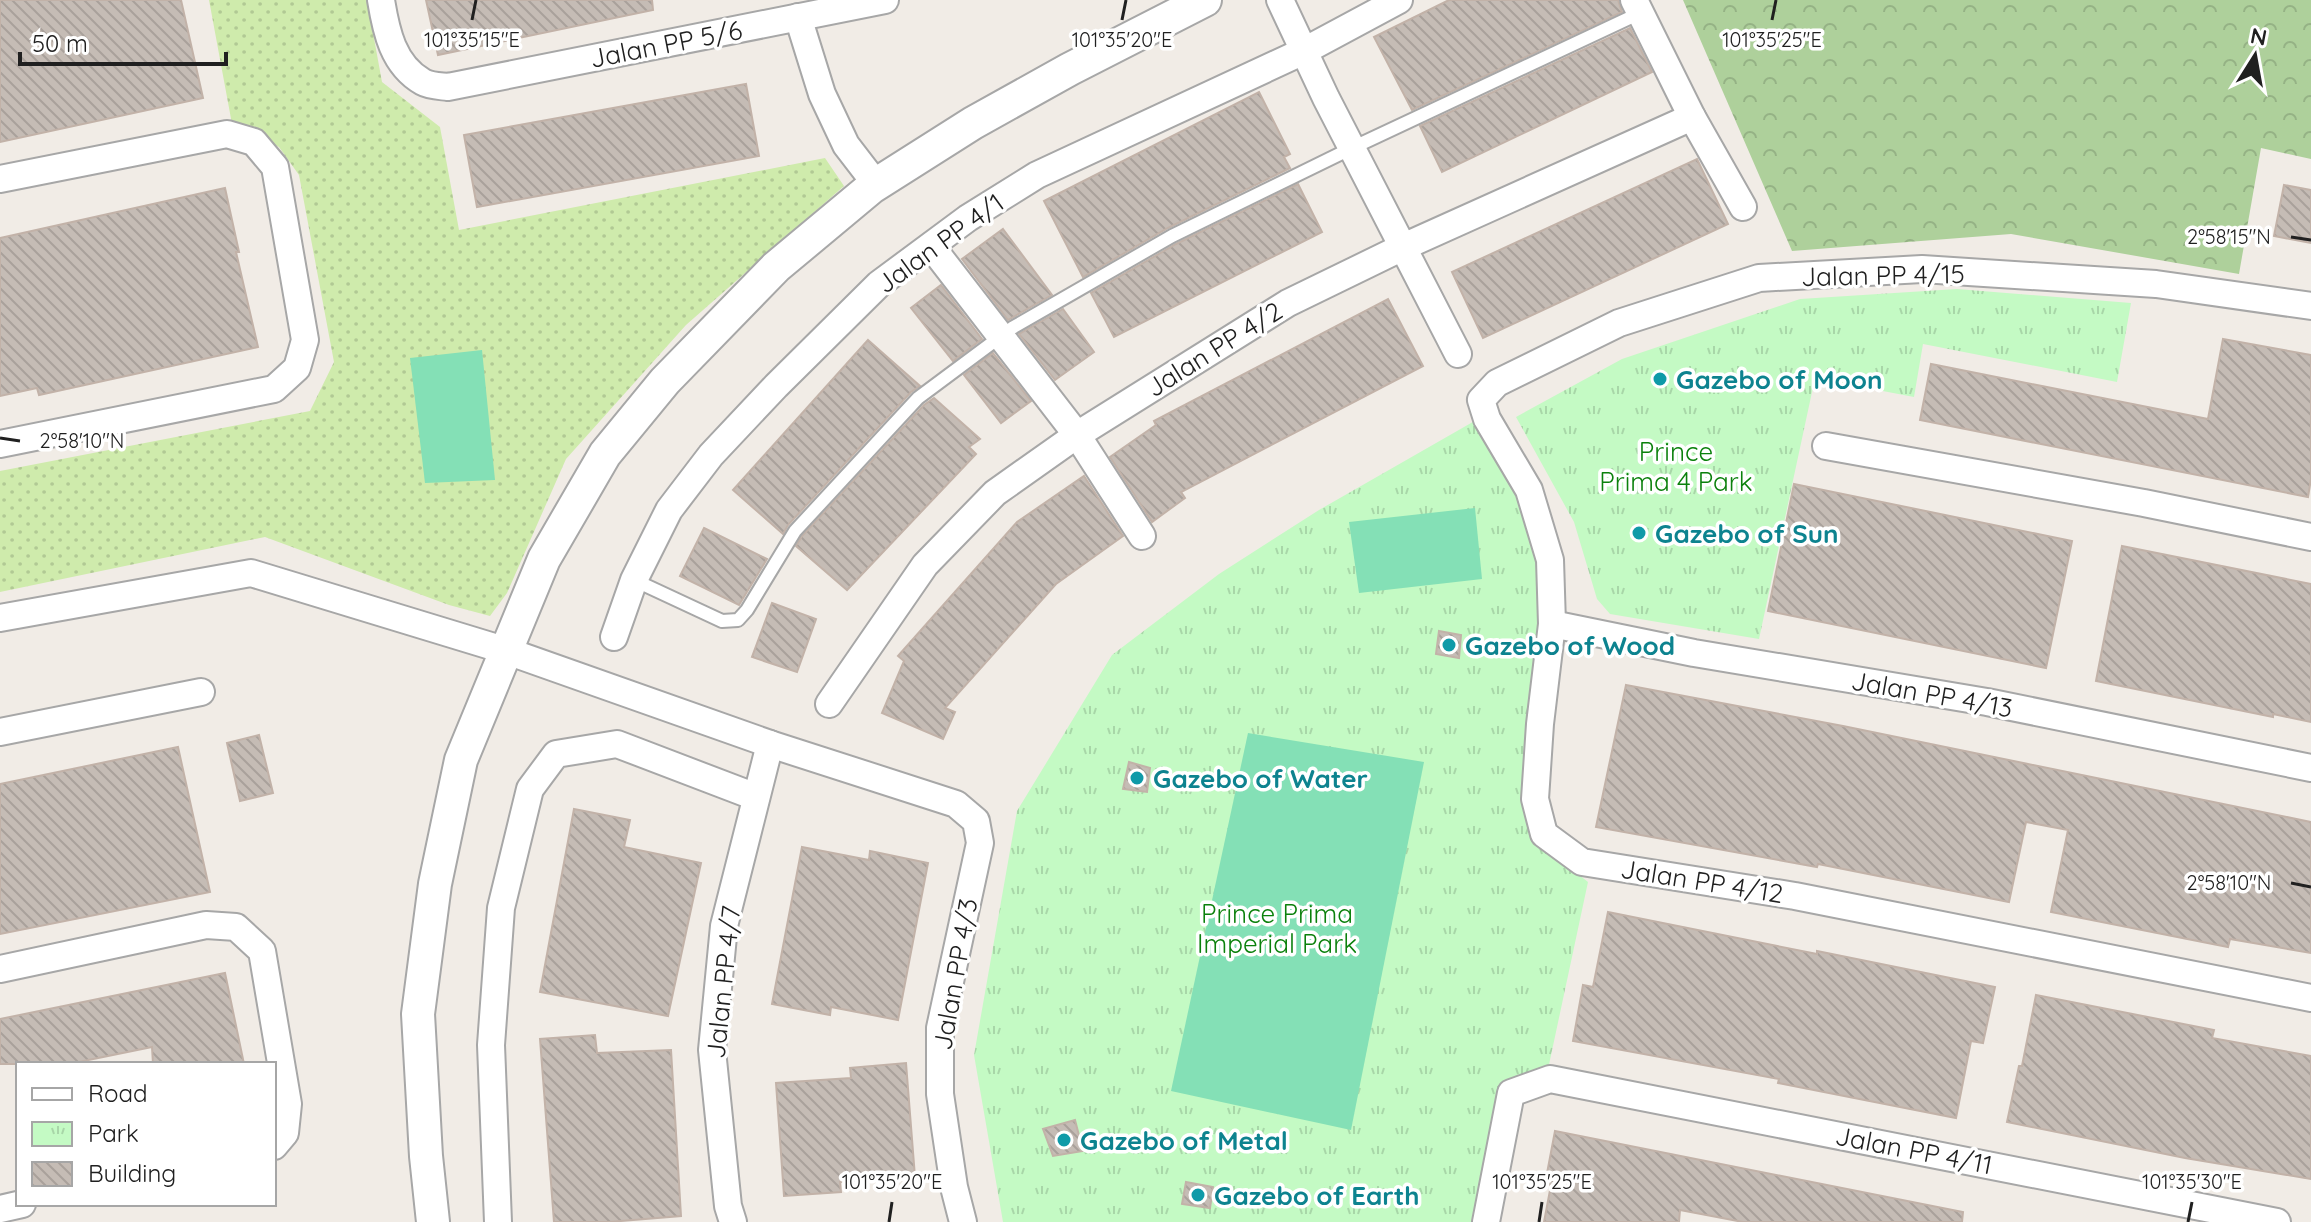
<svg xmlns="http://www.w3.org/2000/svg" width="2311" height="1222" viewBox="0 0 2311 1222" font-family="Quicksand,sans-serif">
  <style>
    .forest { fill: url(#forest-crowns) }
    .park { fill: url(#park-tufts) }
    .garden { fill: url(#garden-dots) }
    .pitch { fill: #84e0b6 }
    .building { fill: url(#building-back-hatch); stroke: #c2b2a8; stroke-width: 2 }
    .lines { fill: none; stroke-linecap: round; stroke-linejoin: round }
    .service-casing { stroke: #a7a7a7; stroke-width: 16 }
    .minor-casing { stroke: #a7a7a7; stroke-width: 30 }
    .tertiary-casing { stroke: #a7a7a7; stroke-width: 36 }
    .service { stroke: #fff; stroke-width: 12 }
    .minor { stroke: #fff; stroke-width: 26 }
    .tertiary { stroke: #fff; stroke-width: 32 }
    .ticks { fill: none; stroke: #202020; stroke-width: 3 }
    .culture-dot { fill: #0f9aa8; stroke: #fff; stroke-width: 3 }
    .labels { text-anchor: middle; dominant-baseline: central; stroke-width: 7; stroke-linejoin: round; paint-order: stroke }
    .street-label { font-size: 26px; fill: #202020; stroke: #fff }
    .culture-label { font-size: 26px; font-weight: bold; fill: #0d838f; stroke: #fff; text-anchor: start }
    .park-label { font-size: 26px; fill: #0b810c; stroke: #fff }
    .ticks-label { font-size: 20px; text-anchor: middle; fill: #202020; stroke: #fff; stroke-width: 7; stroke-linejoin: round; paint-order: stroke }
  </style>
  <defs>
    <pattern id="forest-crowns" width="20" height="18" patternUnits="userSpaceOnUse" patternTransform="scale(2)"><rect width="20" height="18" fill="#aed09b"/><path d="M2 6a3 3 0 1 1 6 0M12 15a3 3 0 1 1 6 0" fill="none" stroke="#95b285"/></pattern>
    <pattern id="park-tufts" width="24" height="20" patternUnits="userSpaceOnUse" patternTransform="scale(2)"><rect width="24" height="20" fill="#c4fac4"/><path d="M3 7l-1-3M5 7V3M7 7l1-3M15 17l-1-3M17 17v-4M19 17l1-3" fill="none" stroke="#a8d6a8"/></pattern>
    <pattern id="garden-dots" width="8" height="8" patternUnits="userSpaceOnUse" patternTransform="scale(2)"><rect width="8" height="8" fill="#cfebac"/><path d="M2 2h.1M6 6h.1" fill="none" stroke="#b1c994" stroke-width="1.8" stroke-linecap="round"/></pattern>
    <pattern id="building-back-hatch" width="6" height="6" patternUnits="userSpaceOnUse" patternTransform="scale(2)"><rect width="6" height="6" fill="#c5bcb5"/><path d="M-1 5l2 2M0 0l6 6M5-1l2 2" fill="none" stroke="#a9a19b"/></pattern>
  </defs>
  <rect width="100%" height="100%" fill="#f1ece6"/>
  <path class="forest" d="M1683 0H2311V159L2261 148 2239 274 2011 234 1792 251Z"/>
  <g class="park">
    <path d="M1957 289 2131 303 2117 382 1923 344 1914 397 1815 378 1759 639 1610 614 1597 599 1574 522 1516 417 1622 359 1800 299Z"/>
    <path d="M1478 419 1523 491 1546 558 1542 846 1588 882 1547 1074 1497 1098 1471 1222H1003L974 1055 1017 811 1112 655 1219 574 1319 510Z"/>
  </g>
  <path class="garden" d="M209 0H367L382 82 440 127 459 230 825 158 844 186 686 325 566 459 507 593 490 616 449 605 265 537 0 592V471L310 411 334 362 299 175 279 147 232 124Z"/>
  <g class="pitch">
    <path d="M482 350 495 480 425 483 410 358Z"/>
    <path d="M1475 508 1482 579 1359 593 1349 522Z"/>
    <path d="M1248 733 1424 762 1351 1130 1171 1091Z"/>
  </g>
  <g class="building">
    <path d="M0 0H181L203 98 0 142Z"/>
    <path d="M426 0H652L653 10 438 55Z"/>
    <path d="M1449 0H1618L1622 12 1412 110 1374 37Z"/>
    <path d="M1630 28 1652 72 1442 172 1420 126Z"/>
    <path d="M746 84 759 156 477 207 464 135Z"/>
    <path d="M1259 92 1290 154 1284 157 1290 168 1168 228 1083 277 1044 201Z"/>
    <path d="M1697 159 1728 224 1483 338 1452 272Z"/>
    <path d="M1298 184 1322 232 1114 337 1091 293 1176 244Z"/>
    <path d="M2284 185 2311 190V243L2274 236Z"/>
    <path d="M225 188 239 252H236L258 347 39 395 37 388 0 396V238Z"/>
    <path d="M1003 229 1052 295 1008 320 962 259Z"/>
    <path d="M941 285 982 339 953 361 911 308Z"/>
    <path d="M1388 299 1423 366 1181 492 1185 498 1152 522 1110 457 1156 425 1154 421Z"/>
    <path d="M1063 309 1094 352 1055 380 1019 334Z"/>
    <path d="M2223 339 2311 355V479L2308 497 1920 420 1931 364 2208 419Z"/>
    <path d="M868 340 920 386 911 392 788 525 783 534 733 490Z"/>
    <path d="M993 353 1031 401 1001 423 964 375Z"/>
    <path d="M934 398 980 439 969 447 976 454 847 590 796 546 802 536 924 405Z"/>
    <path d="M1084 476 1123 536 1056 584 945 708 955 712 943 739 882 713 904 661 898 656 1017 522Z"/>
    <path d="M1794 484 2072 541 2046 668 1768 611Z"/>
    <path d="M704 528 767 559 739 605 680 576Z"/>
    <path d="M2122 546 2311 584V722L2273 714V717L2096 681Z"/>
    <path d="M772 603 816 619 797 672 752 657Z"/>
    <path d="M1439 631 1461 635 1459 658 1436 654Z"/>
    <path d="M1626 685 1843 726 2311 822V953L2230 939 2228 947 2051 912 2068 830 2026 822 2009 902 1818 864 1817 867 1596 827Z"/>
    <path d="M259 735 273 793 240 801 227 743Z"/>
    <path d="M178 747 210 892 0 934V784Z"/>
    <path d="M1129 762 1150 768 1147 792 1123 789Z"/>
    <path d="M574 809 630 820 624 847 701 863 668 1016 540 992Z"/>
    <path d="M802 847 869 860 870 851 928 863 898 1020 831 1007 830 1015 772 1004Z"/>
    <path d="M1608 912 1817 954V951L1995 987 1983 1043 1971 1041 1956 1118 1778 1083 1779 1079 1573 1041 1583 985 1593 987Z"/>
    <path d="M225 973 244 1064H153L152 1047 69 1064H0V1019Z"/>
    <path d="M2036 995 2214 1030 2212 1038 2311 1056V1179L2185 1158 2007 1122 2019 1066H2022Z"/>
    <path d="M595 1035 597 1053 671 1050 681 1216 609 1222H554L540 1039Z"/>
    <path d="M906 1063 915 1177 840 1182 841 1192 784 1196 776 1083 851 1078 850 1068Z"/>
    <path d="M1075 1120 1083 1151 1053 1156 1043 1129Z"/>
    <path d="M1555 1131 1963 1212 1962 1222H1743L1680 1210 1679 1222H1544L1551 1185 1545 1184Z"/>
    <path d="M1186 1182 1213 1187 1210 1208 1182 1204Z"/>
  </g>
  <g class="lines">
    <g class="service-casing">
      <path id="service" d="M634 580 722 621 738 620 747 610 795 531 918 398 1012 328 1172 236 1352 148 1640 13"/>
    </g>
    <g class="minor-casing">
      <g id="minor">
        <path d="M381 0C386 31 393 65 423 82 430 86 440 86 448 87L885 0"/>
        <path d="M1280 0 1326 98 1458 354"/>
        <path d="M1634 0 1692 117 1743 207"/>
        <path d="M798 17 822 94 846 145 876 184"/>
        <path d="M0 179 227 134 254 142 275 167 305 340 297 368 274 389 0 444"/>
        <path d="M931 246 1077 435 1142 536"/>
        <path d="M2311 306 2156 284 1922 269 1759 278 1619 323 1497 383 1481 400 1487 419 1529 490 1550 560 1552 624 1540 724 1535 799 1544 834 1582 862 1795 896 2311 998"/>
        <path d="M1826 446 2144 503 2311 537"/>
        <path d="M0 618 251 573 504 650 770 744 956 804 976 821 980 843 940 1028V1094L954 1187 963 1222"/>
        <path d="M1552 624 1694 653 1987 702 2311 768"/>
        <path d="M614 637 634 580 669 510 711 455 776 386 879 284 968 218 1037 175 1304 51 1399 0"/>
        <path d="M829 704 925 565 995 493 1077 435 1288 303 1403 247 1692 117"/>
        <path d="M0 732 201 692"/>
        <path d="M0 969 206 925 236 927 262 951 288 1104 285 1133 274 1146"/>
        <path d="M0 1209 22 1204"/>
        <path d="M498 1222 491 1045 501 908 530 789 556 754 617 744 756 797"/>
        <path d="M733 1222 728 1206 712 1050 724 926 770 744"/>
        <path d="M1486 1222 1511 1093 1550 1079 2277 1222"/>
      </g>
    </g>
    <g class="tertiary-casing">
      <path id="tertiary" d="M433 1222 426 1156 418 1014 435 884 461 760 544 559 605 454 665 381 776 267 872 187 973 123 1070 69 1205 0"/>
    </g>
    <use href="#service" class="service"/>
    <use href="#minor" class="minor"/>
    <use href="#tertiary" class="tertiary"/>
  </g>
  <path class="ticks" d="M472 20 476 0M1122 20 1126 0M1772 20 1776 0M2291 237 2311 240M0 438 20 441M2291 883 2311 887M889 1222 892 1202M1539 1222 1542 1202M2188 1222 2192 1202"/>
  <g class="culture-dot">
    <circle cx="1660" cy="379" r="8"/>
    <circle cx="1639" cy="533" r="8"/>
    <circle cx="1449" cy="645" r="8"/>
    <circle cx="1137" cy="778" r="8"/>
    <circle cx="1064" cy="1140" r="8"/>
    <circle cx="1198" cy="1195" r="8"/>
  </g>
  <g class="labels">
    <g class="street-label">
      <text transform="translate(666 44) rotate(-11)">Jalan PP 5/6</text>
      <text transform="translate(940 243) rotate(-36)">Jalan PP 4/1</text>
      <text transform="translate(1883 275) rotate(-1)">Jalan PP 4/15</text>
      <text transform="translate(1214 349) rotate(-32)">Jalan PP 4/2</text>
      <text transform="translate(1932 694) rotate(10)">Jalan PP 4/13</text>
      <text transform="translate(1702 881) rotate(9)">Jalan PP 4/12</text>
      <text transform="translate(955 974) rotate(-80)">Jalan PP 4/3</text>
      <text transform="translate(723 982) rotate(-84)">Jalan PP 4/7</text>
      <text transform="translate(1914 1150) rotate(11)">Jalan PP 4/11</text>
    </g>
    <g class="culture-label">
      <text x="1676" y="379">Gazebo of Moon</text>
      <text x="1655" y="533">Gazebo of Sun</text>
      <text x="1465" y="645">Gazebo of Wood</text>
      <text x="1153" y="778">Gazebo of Water</text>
      <text x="1080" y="1140">Gazebo of Metal</text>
      <text x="1214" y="1195">Gazebo of Earth</text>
    </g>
    <g class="park-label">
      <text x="1676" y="451">Prince<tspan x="1676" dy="30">Prima 4 Park</tspan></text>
      <text x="1277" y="913">Prince Prima<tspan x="1277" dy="30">Imperial Park</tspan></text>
    </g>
  </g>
  <g class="ticks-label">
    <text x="472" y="47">101°35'15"E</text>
    <text x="1122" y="47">101°35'20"E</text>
    <text x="1772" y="47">101°35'25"E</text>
    <text x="2229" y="244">2°58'15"N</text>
    <text x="82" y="448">2°58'10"N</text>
    <text x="2229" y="890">2°58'10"N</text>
    <text x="892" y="1189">101°35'20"E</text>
    <text x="1542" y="1189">101°35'25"E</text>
    <text x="2192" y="1189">101°35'30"E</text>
  </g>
  <rect x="16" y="1062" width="260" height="144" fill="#ffffff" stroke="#a6a6a6" stroke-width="2"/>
  <rect x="32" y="1088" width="40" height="12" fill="#ffffff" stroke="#a6a6a6" stroke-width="2"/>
  <text x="88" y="1102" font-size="24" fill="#202020">Road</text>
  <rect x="32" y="1122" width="40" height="24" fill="url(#park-tufts)" stroke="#a6a6a6" stroke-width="2"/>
  <text x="88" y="1142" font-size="24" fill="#202020">Park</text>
  <rect x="32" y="1162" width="40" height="24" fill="url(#building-back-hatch)" stroke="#a6a6a6" stroke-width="2"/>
  <text x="88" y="1182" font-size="24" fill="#202020">Building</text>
  <g transform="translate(2255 56) rotate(11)" stroke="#ffffff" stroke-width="6" paint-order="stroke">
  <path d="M0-6L14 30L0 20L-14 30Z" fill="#202020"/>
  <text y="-12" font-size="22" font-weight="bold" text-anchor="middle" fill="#202020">N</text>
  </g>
  <path d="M20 52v12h206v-12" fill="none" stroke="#202020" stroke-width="4"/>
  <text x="32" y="52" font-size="24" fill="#202020" stroke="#ffffff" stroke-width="6" paint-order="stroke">50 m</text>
</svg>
